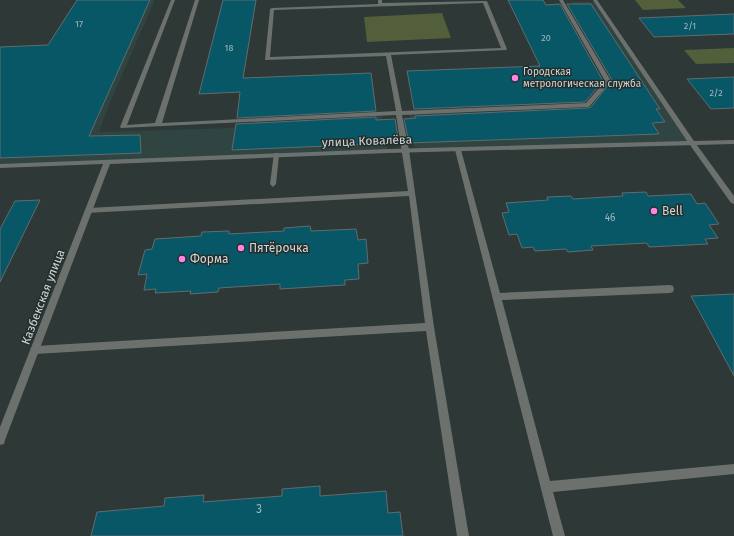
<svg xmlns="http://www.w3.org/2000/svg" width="734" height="536" viewBox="0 0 734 536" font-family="'Fira Sans',sans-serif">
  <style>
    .built { fill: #304441 }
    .green { fill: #525f3a }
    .building { fill: #085767; stroke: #606c6f }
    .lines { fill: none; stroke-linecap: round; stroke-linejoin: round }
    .lane { fill: #6c716e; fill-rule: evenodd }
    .street { fill: #6c716e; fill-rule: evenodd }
    .poi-dot { fill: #ff85de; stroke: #232e2d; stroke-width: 1.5 }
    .labels { text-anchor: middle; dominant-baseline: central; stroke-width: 3; stroke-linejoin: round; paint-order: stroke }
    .far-number-label { font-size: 9px; fill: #9db6ba }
    .far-poi-label { font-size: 10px; fill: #cfd6d5; stroke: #232e2d; text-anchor: start }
    .number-label { font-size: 10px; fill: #9db6ba }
    .street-label { font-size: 12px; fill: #cfd6d5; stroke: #232e2d }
    .poi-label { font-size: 12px; fill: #cfd6d5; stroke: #232e2d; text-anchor: start }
    .near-number-label { font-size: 12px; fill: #9db6ba }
  </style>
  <rect width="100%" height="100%" fill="#2d3837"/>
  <g class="built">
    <path d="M132 0H155L111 100 99 132 325 125V119L382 116 388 151 0 166V82Z"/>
    <path d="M572 2H597L692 143 415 150 409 114 622 108 624 87Z"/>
  </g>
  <g class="green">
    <path d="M635 0H678L686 8 643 10Z"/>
    <path d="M442 13 451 38 367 42 364 17Z"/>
    <path d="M734 48V63L696 64 684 50Z"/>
  </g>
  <g class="building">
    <path d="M77 0H150L89 136 140 135 141 153 0 158V47L48 45Z"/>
    <path d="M223 0H256L243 78 371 73 376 111 237 118 240 92 199 94Z"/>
    <path d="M508 0H543L546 5 560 4 603 81 585 102 414 109 407 71 540 66Z"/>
    <path d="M567 4H591L660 109H656L665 122 652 123 659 134 409 143 404 119 416 118 415 116 588 108 591 107 612 80Z"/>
    <path d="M734 14V34L654 37 639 18Z"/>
    <path d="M734 77V108L711 109 687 79Z"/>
    <path d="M376 117V120L395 119 399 143 232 150 236 124Z"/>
    <path d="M646 192 648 196 691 194 697 204 705 203 719 224 709 225 718 238 705 239 708 244 649 247 647 243 591 246 593 250 568 252 566 249 535 251 533 247 522 248 517 234 509 235 502 213 509 212 506 203 548 200 547 197 571 196 573 199 623 196 622 193Z"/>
    <path d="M40 200 0 282V229L15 201Z"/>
    <path d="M310 226 311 231 356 229 358 240 366 239 368 263 358 264 359 279 345 280V285L280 289V284L219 288 218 292 190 294 191 291 155 293 156 289 144 290 147 274 138 275 145 250 152 249 155 239 201 236 202 232 229 231V234L284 231V228Z"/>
    <path d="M734 294V376L691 296Z"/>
    <path d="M320 486V496L386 491 388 513 400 512 403 536H91L97 512 164 506 165 498 204 495 203 502 282 496V489Z"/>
  </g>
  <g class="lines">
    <g class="lane">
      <path d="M171 0H175L127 125 155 123 195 0H199L162 123 396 111 386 56 265 60 270 9 272 8 378 4V0H382V3L487 1 507 49 506 50 391 55 402 111 586 103 605 81 559 0H563L611 81 590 106 588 107 402 115 409 150 434 327 469 536H457L426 331 35 354 32 353 30 350 32 347 35 346 425 323 409 196 86 213 85 211 86 209 89 208 408 191 396 115 121 128 120 127ZM483 3 501 48 270 57 274 10Z"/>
      <path d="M690 141H694L734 196V204L731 203 690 145Z"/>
      <path d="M456 148H458L461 150 500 293 670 285 673 286 674 289 673 292 670 293 502 300 550 481 734 464V474L553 492 565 536H553L455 150Z"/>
      <path d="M274 153H278L279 155 276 184 273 187 270 184Z"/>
    </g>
    <path class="street" d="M593 0H597L694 141 734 140V144L388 153 110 164 5 440 4 444 0 445V427L103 164 0 168V164L388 149 687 141Z"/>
  </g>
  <g class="poi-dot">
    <circle cx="515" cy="78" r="4"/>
    <circle cx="654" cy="211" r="4"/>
    <circle cx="241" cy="248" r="4"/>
    <circle cx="182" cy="259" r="4"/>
  </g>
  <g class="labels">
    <g class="far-number-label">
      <text x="79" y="24">17</text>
      <text x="690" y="26">2/1</text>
      <text x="546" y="38">20</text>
      <text x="229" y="48">18</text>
      <text x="716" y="93">2/2</text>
    </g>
    <g class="far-poi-label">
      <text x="523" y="72">Городская<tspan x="523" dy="12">метрологическая служба</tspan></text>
    </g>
    <g class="number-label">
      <text x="610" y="218">46</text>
    </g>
    <g class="street-label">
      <text transform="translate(367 141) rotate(-2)">улица Ковалёва</text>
      <text transform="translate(43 297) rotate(-69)">Казбекская улица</text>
    </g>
    <g class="poi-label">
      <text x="662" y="211">Bell</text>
      <text x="249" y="248">Пятёрочка</text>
      <text x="190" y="259">Форма</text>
    </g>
    <g class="near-number-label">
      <text x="259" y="509">3</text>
    </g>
  </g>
</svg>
